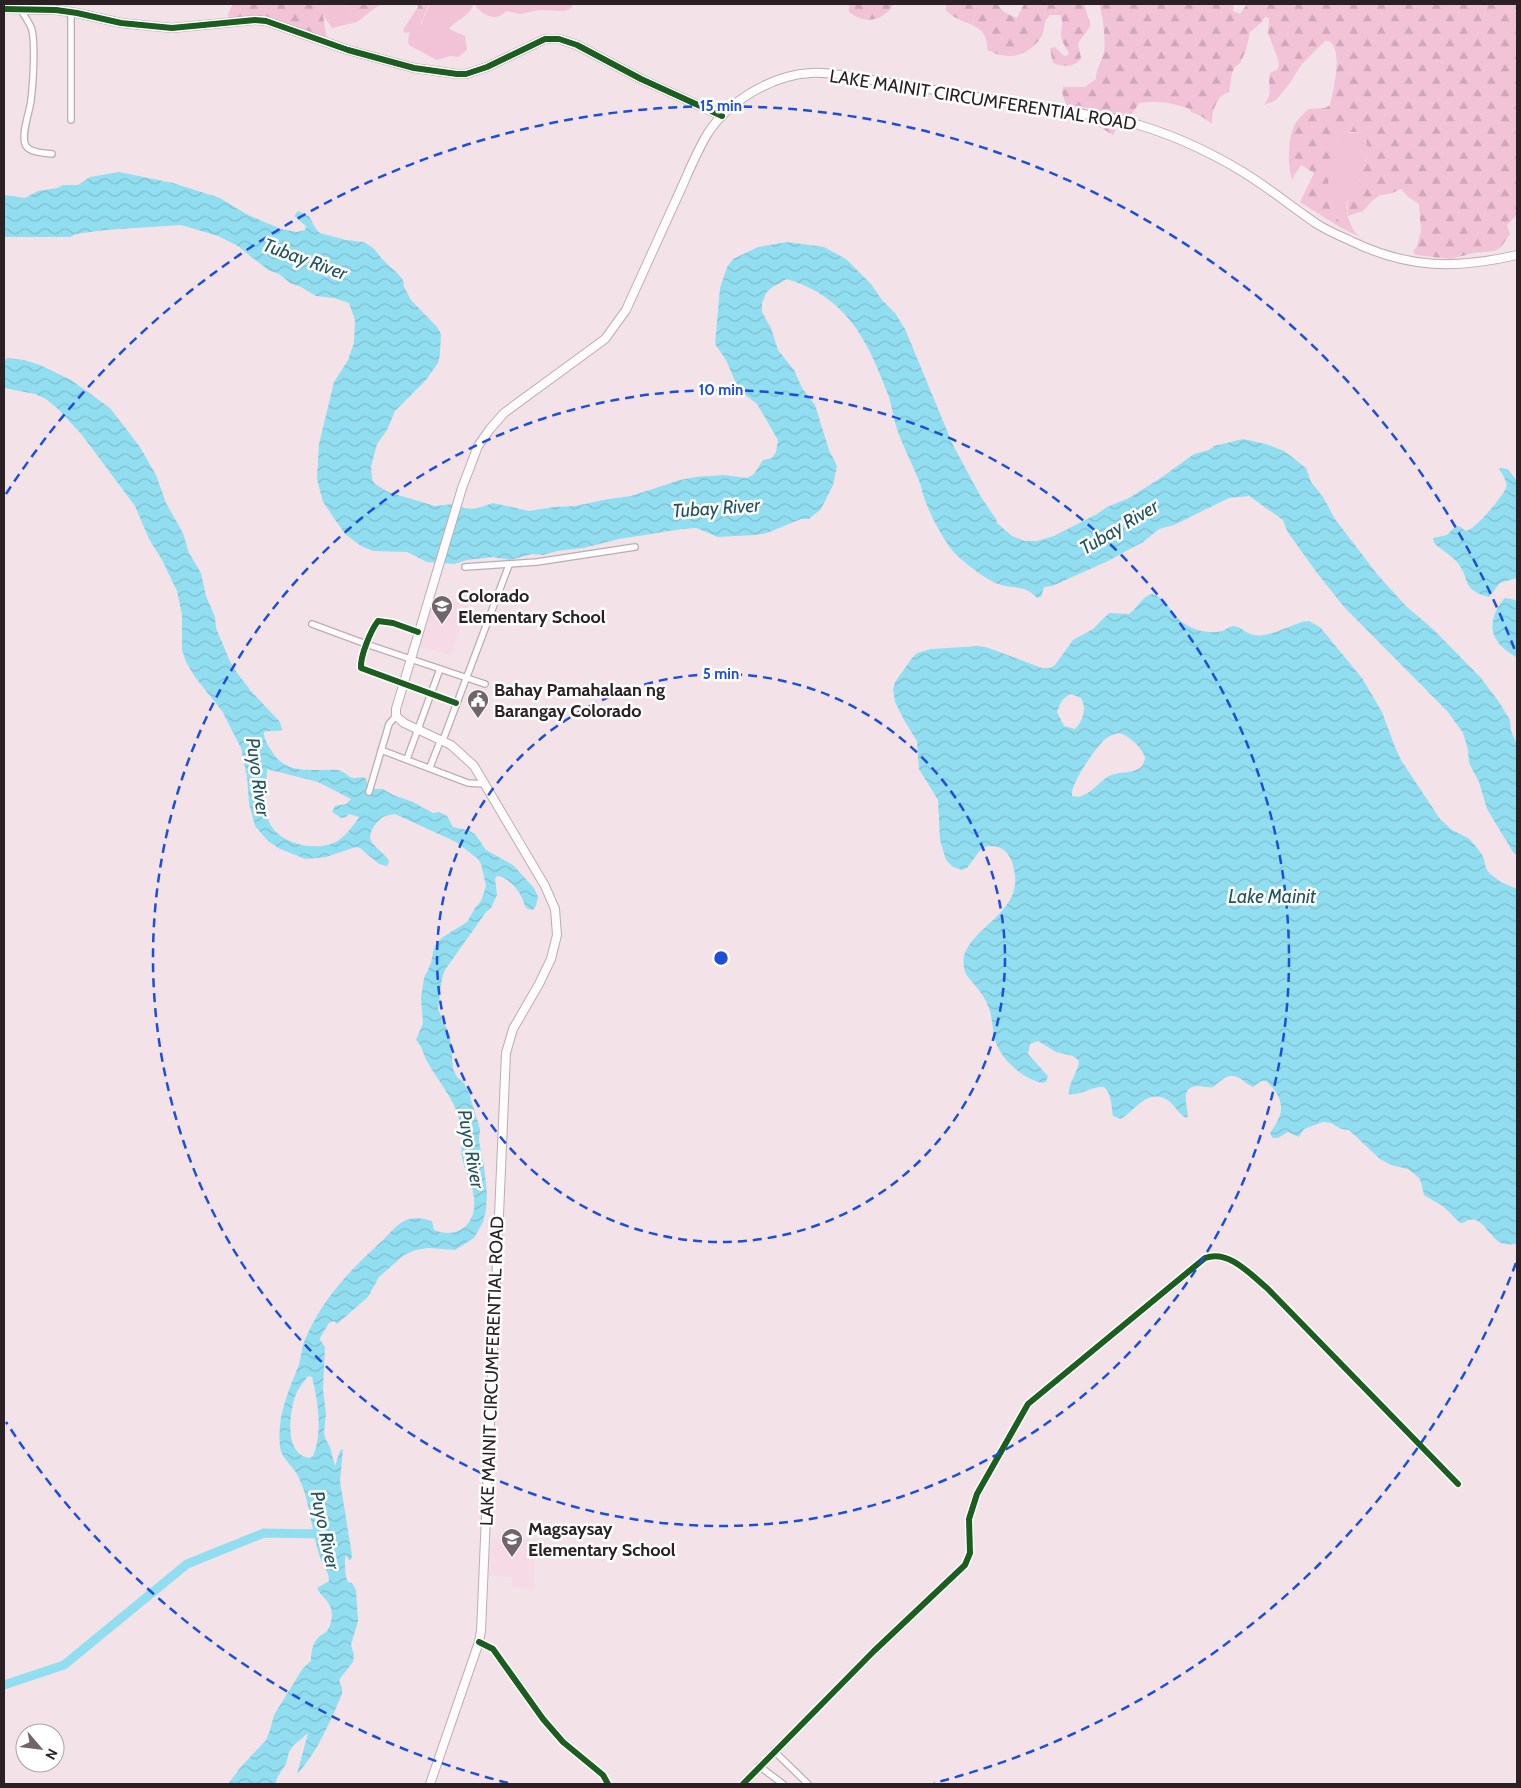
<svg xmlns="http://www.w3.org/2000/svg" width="1521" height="1788" viewBox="0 0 1521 1788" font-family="Cabin,sans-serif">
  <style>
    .built { fill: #f6dae5 }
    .green { fill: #f2c2d6 }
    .forest { fill: url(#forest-firs) }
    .water { fill: url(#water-waves); fill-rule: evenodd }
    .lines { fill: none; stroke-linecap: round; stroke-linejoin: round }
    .river { stroke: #92def1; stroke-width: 9 }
    .street-casing { stroke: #baaeb3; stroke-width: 8 }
    .secondary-casing { stroke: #baaeb3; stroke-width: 10 }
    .street { stroke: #fdfbfc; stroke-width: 5.5 }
    .secondary { stroke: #fdfbfc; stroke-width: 8 }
    .cycleway-casing { stroke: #fff; stroke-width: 9 }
    .cycleway { stroke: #1b5e20; stroke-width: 6 }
    .ring { fill: none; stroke: #1d4ed8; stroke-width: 2.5; stroke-dasharray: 9 6 }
    .labels { text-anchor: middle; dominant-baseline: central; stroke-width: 5; stroke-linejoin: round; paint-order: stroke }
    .street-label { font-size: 18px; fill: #2b2125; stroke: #fff }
    .poi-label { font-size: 18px; font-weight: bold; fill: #2b2125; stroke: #fff; text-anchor: start }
    .water-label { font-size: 19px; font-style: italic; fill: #22545f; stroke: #fff }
    .centre { fill: #1d4ed8; stroke: #fff; stroke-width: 2.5 }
    .ring-label { font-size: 15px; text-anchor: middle; font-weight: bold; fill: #1d4ed8; stroke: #fff; stroke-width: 5; stroke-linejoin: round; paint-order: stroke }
  </style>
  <defs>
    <pattern id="forest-firs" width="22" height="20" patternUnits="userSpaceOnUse" patternTransform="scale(1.25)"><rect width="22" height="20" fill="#f2c2d6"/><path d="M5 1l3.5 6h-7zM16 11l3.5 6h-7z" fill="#d0a6b8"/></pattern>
    <pattern id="water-waves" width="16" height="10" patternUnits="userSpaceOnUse" patternTransform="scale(1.25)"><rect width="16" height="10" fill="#92def1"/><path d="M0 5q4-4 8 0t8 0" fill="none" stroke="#7ebece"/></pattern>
  </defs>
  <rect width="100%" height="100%" fill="#f3e3e9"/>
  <g class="built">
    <path d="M433 595 468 605 451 655 418 646Z"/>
    <path d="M491 1539 536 1540 534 1588 512 1587V1577L489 1576Z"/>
  </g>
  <g class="green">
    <path d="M326 4H346L345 6 357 22 332 28 323 15Z"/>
    <path d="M430 4H474C466 20 457 18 449 29L465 36 467 50 458 57 450 56 437 60 409 45 408 40 410 32 421 24Z"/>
    <path d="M474 4H574L570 9 564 11 539 10 520 14 507 11C503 13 500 17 496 17 488 18 478 10 474 4Z"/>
    <path d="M1362 132 1367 137C1369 153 1364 164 1359 179L1362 186V193H1349C1343 206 1349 229 1360 237L1338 226H1341L1332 211 1330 203V193L1328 186V168L1331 152 1341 136 1345 133Z"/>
  </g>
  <g class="forest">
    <path d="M233 4H326L323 15 327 41 281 24 230 20 228 14Z"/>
    <path d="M346 4H383L375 8 357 22 345 6Z"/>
    <path d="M417 4H430C422 14 424 31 405 33L403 30 418 7Z"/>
    <path d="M849 4H894C883 21 865 25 849 12Z"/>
    <path d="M946 4H997L1004 12 1017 18 1024 4H1084L1090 23V27L1078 43 1081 58C1074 68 1063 67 1053 63L1050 48 1055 47 1064 56 1069 55C1067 48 1062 43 1061 36 1061 28 1064 22 1060 15H1050C1044 20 1045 26 1043 33 1038 45 1023 57 1009 56 1001 56 994 53 987 50 989 20 960 27 946 10Z"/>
    <path d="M1099 4H1234L1233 11 1240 14 1247 4H1517V215L1507 225 1510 234 1501 247 1495 251 1473 253 1451 259 1416 255 1413 252 1417 246 1421 231 1419 204 1408 197 1401 189 1390 194 1380 195 1372 201 1363 211 1348 216 1347 198 1349 193H1362C1362 183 1357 176 1357 167L1366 161 1367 137 1362 132H1349L1341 136C1329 154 1325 172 1330 193 1331 198 1329 204 1331 209 1334 215 1339 219 1341 226H1338L1300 202 1314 173 1301 165 1292 179C1287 167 1288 136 1295 124 1298 119 1304 113 1309 109L1325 108 1330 105C1333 89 1344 52 1329 41H1325L1302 64 1290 83 1276 100 1264 105C1274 92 1267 87 1270 73L1278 69 1279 62 1268 33 1269 18 1265 17 1261 23 1250 32 1246 50 1240 63 1235 67 1232 73 1229 92C1216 96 1212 111 1212 124L1201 116 1191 112 1190 109C1170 103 1161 100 1139 103L1132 114 1118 118 1115 123V132L1113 135 1102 128 1096 126 1098 113 1095 109 1066 105 1062 92 1063 87H1085L1096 79C1096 69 1102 61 1104 52 1106 39 1103 16 1099 4Z"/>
  </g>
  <g class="water">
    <path d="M119 172 173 183 220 198 246 214 281 229 297 232 305 230 306 226 294 216 298 211 309 216 316 229 320 233 346 240 364 242 373 248 384 261 398 274 403 280 404 287 411 300 437 327 441 334 440 354 438 363 426 380 395 411 387 430 377 444 371 467 372 479 375 484 388 492 435 506 453 504 465 508 475 509 493 503 529 511 554 507 575 506 608 499 631 496 680 480 695 477 724 475 747 478 754 474 763 460 772 458 776 452 778 440 757 404 739 390 726 360 715 344 720 288 727 267 733 259 758 247 787 242 824 247 846 259 871 284 882 300 895 313 905 329 953 445 981 497 996 519 997 523 1012 536 1025 541H1037L1054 536 1097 514 1107 507 1129 498 1162 477 1194 454 1209 450 1214 446 1243 439 1266 444 1284 451 1306 468 1311 482 1323 497 1335 519 1377 574 1406 606 1434 630 1481 678 1499 702 1510 720 1511 731 1517 744V856L1513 852 1487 809 1479 782 1469 763 1468 750 1463 733 1448 712 1345 608 1317 573 1287 531 1283 520 1249 496 1229 498 1174 525 1159 529 1143 542 1106 562 1052 586 1044 587 1041 597 1037 598C1027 585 1012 589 998 584 985 579 960 560 951 549 940 534 924 504 921 486 914 467 904 449 897 429 893 417 892 404 887 392 867 339 846 297 787 279L771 288 766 293 762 303V312L771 328 778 350 794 370 802 388 815 405 829 450 837 466 833 485 821 509 809 519H801L767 533 756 535 718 537 696 528 682 529 619 539 583 548 557 551 543 555 532 554 510 560 493 557 467 560 454 564 427 562 407 552 373 551 361 546 345 534 323 502 317 479 319 444 334 382 348 360 354 343 355 320 349 303 334 298 316 296 301 287 290 283 279 274 268 270 238 246 218 236 181 225 105 230 76 234 70 237H4V195L25 198 38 191 57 188 63 185H78L90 177Z"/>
    <path d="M8 358 24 360 40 365 71 380 110 408 140 447 156 475 166 503 183 533 189 553 201 573 206 596 215 617 216 628 229 659 235 670 251 691 280 722 282 730C275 732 269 730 264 732 264 739 267 744 271 750 286 777 313 768 338 770 345 771 349 779 355 778 358 778 360 777 363 777L366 779 368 786 372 789H383L393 795 413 802 433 813 439 812 447 816 453 827 467 830 475 834 486 850 513 865 534 888 538 897 536 906 533 910C523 909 525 903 521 896 517 888 506 876 497 876L495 879 497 895 491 908 486 912 445 970 442 978 438 1009 450 1036 453 1069 457 1077 464 1083 469 1093 480 1129 479 1141 484 1166 487 1194 486 1210 483 1222 474 1238 455 1250 428 1248 416 1250 404 1255 379 1277 368 1297 337 1324 334 1321 329 1323 320 1338V1340L325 1347 323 1389 326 1414 324 1432 325 1438 330 1447 335 1466 340 1451 343 1449 340 1481 352 1555 351 1560H349L346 1555C344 1560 345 1577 348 1582L352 1583 356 1590 358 1621 351 1645 354 1655 353 1662 339 1680 342 1688V1694C332 1718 316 1755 297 1774L308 1733 293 1746 289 1752 286 1764 278 1776 275 1784H228L240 1768 266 1740 270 1730 274 1715 303 1668 311 1661C311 1653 312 1645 317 1639 320 1635 324 1634 327 1631 332 1624 334 1612 329 1604 326 1598 320 1595 317 1588L329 1581C329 1572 324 1568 321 1560 311 1533 311 1502 298 1476 293 1466 281 1458 280 1447 277 1416 287 1395 298 1367 301 1360 301 1352 303 1345 306 1337 310 1328 314 1321 330 1291 358 1262 383 1240 390 1233 397 1224 406 1220 414 1217 424 1218 432 1221L434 1230C458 1240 477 1224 474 1198 473 1185 466 1174 463 1161 460 1150 463 1139 461 1127 457 1102 440 1084 428 1063 423 1056 423 1046 416 1040L423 1023 421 998 424 978 431 963 434 948 437 942 443 937 467 922 475 908 481 901 486 886 481 864 478 859 456 842 395 814C391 815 387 815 383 817 377 821 367 833 371 841 375 847 383 853 388 859L389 862 387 866 379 864 360 848 356 847 326 857 306 859 280 849 268 841 255 826 249 803 247 777 241 748 222 711 195 677 186 662 182 650V615L177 591 162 560 149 539 135 506 82 435 59 410 46 399 35 394 4 388V360ZM267 769 318 782 351 799 346 804 335 806 332 812 341 818 346 817 349 814 359 817C356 823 345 836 339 840 320 853 284 845 272 827 263 815 267 784 267 769ZM308 1376 312 1377C318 1401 323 1432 313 1456L310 1458C285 1455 289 1418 294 1400 296 1391 303 1383 308 1376Z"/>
    <path d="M1501 468 1508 469 1517 481V578L1500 583 1489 597C1459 589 1472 579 1456 561 1450 554 1441 550 1434 543L1433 538 1447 535 1455 527 1459 526 1466 531C1475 530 1502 497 1506 488 1508 481 1502 474 1499 469Z"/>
    <path d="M1152 594C1166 597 1173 617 1185 624 1195 631 1211 634 1222 631 1226 630 1229 626 1233 626 1241 626 1246 634 1254 635 1267 638 1289 626 1302 622L1309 621 1320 627 1362 678 1382 712 1395 747 1401 760 1440 819 1452 830 1468 838 1474 844 1483 856 1486 868 1489 873 1501 882 1517 889V1244C1512 1244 1506 1245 1501 1243 1487 1236 1481 1210 1463 1223H1460L1444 1207 1424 1195 1421 1182 1419 1178 1408 1169 1391 1165 1380 1159 1349 1130 1341 1129 1331 1123 1323 1122 1304 1129 1299 1137 1288 1132 1278 1138H1273L1270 1134C1272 1129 1276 1125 1278 1120 1286 1104 1277 1091 1266 1081H1261L1253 1087C1247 1085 1244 1080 1239 1078 1228 1072 1221 1081 1213 1087 1208 1088 1203 1086 1197 1086 1180 1087 1187 1105 1188 1116L1186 1118C1179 1114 1175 1106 1169 1101 1147 1086 1135 1112 1120 1119L1113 1116C1111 1106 1112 1094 1104 1087 1091 1086 1080 1096 1069 1094 1068 1083 1078 1073 1079 1061L1073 1056 1056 1052 1038 1041 1030 1044 1028 1054 1048 1076 1046 1082 1043 1083C1023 1079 1001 1060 995 1040 992 1029 993 1017 988 1006 984 994 973 984 966 974 949 932 1026 919 1014 870 1013 863 1010 855 1004 850 997 845 989 845 982 848L967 868 962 870 953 867 946 860 940 840 938 800 919 769 917 741 904 720 895 702 893 689 895 682 912 658 917 653 931 649 979 646 989 648 1042 668H1050L1055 665 1073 640 1093 629 1109 613 1129 614C1138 608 1141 597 1152 594ZM1071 694 1081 698C1087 708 1083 721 1075 729L1064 726 1057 712C1060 703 1062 698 1071 694ZM1119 733C1130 736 1141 747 1145 757 1145 761 1143 765 1140 768 1132 774 1119 771 1109 776 1098 782 1086 801 1072 796 1070 784 1095 749 1104 740 1109 736 1113 734 1119 733Z"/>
    <path d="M1505 598 1512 599 1517 601V658C1510 653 1500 647 1496 639 1488 626 1495 608 1505 598Z"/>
  </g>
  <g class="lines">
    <path class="river" d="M4 1685 64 1665 187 1564 264 1533 325 1534"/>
    <g class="street-casing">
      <g id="street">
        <path d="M21 10C24 15 28 21 31 27 36 40 33 84 31 100 30 111 20 136 26 146 31 153 44 153 52 154"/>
        <path d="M71 120V12"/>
        <path d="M465 567 537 562 635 547"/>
        <path d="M312 624 366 644 485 684"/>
        <path d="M418 632 393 623 378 621C371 630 360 656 361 668L456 703"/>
        <path d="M443 740 509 565"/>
        <path d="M381 750 468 783 485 784"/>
        <path d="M407 759 440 669"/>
        <path d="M430 767 441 739"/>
        <path d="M369 792 389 724 396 716"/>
        <path d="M479 1642 493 1649 543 1719 563 1742 603 1775 608 1784"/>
        <path d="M774 1751 808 1784"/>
        <path d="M759 1766 783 1784"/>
        <path d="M743 1784 874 1651 965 1565 970 1553 969 1519 977 1494 1028 1404 1205 1258C1229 1249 1251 1275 1268 1289L1458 1484"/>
      </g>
    </g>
    <g class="secondary-casing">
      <g id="secondary">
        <path d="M4 9 56 10 77 13 121 23 172 28 255 20 266 21 348 50 414 68 457 74H466L487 67 545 39H559L577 45 641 79 722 116"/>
        <path d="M430 1784 479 1642 481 1631 506 1053 513 1029 539 984 551 959 557 935 555 909 545 886 474 766 451 745 404 723 396 716V709L462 488 478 446 490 429 504 413 605 339 626 310C642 274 659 238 675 202 686 179 695 154 708 133 729 101 772 75 811 73 821 72 831 74 841 75L1121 120C1165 131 1205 149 1243 172 1269 188 1292 207 1317 224 1328 231 1340 236 1351 241 1409 269 1456 269 1517 255"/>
      </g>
    </g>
    <use href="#street" class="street"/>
    <use href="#secondary" class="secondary"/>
    <g class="cycleway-casing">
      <g id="cycleway">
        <path d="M4 9 56 10 77 13 121 23 172 28 255 20 266 21 348 50 414 68 457 74H466L487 67 545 39H559L577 45 641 79 722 116"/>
        <path d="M418 632 393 623 378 621C371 630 360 656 361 668L456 703"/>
        <path d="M479 1642 493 1649 543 1719 563 1742 603 1775 608 1784"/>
        <path d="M743 1784 874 1651 965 1565 970 1553 969 1519 977 1494 1028 1404 1205 1258C1229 1249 1251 1275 1268 1289L1458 1484"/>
      </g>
    </g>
    <use href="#cycleway" class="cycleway"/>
  </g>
  <g class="ring">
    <circle cx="721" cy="958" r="284"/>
    <circle cx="721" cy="958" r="568"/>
    <path d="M1516 1263A852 852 0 0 1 934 1783M508 1783A852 852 0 0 1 6 1422M6 494A852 852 0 0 1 1516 653"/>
  </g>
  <defs>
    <g id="school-pin" transform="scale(1.125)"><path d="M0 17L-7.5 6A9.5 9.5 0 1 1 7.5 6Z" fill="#71656a" stroke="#fff"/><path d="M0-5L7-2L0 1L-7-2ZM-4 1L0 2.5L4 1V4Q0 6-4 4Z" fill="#fff"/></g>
    <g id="civic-pin" transform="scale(1.125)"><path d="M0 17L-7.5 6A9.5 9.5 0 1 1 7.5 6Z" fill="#71656a" stroke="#fff"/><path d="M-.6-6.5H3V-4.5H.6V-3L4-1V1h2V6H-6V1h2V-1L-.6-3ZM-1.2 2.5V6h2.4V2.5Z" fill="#fff"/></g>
  </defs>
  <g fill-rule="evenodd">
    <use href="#school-pin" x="442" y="606"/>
    <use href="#civic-pin" x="478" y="700"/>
    <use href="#school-pin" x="512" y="1539"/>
  </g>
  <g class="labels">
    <g class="street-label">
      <text transform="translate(983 100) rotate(9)">LAKE MAINIT CIRCUMFERENTIAL ROAD</text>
      <text transform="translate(492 1371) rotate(-88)">LAKE MAINIT CIRCUMFERENTIAL ROAD</text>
    </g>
    <g class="poi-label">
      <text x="458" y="596">Colorado<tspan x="458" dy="21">Elementary School</tspan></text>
      <text x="494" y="690">Bahay Pamahalaan ng<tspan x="494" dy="21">Barangay Colorado</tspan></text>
      <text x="528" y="1529">Magsaysay<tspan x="528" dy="21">Elementary School</tspan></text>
    </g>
    <g class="water-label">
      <text transform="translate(305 259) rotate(20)">Tubay River</text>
      <text transform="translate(716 508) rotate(-4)">Tubay River</text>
      <text transform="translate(1119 527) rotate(-31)">Tubay River</text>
      <text transform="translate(258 777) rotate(82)">Puyo River</text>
      <text x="1272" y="896">Lake Mainit</text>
      <text transform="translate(471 1149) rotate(80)">Puyo River</text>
      <text transform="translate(325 1530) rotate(78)">Puyo River</text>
    </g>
  </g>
  <circle cx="721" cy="958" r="8" class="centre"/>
  <g class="ring-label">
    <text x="721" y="111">15 min</text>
    <text x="721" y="395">10 min</text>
    <text x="721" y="679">5 min</text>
  </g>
  <rect width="1521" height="1788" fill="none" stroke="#2b2125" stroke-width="10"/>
  <g transform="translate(40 1748) rotate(118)"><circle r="24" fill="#ffffff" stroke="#aaa6a8"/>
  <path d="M0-4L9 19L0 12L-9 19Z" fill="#71656a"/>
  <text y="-8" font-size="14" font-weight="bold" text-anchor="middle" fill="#2b2125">N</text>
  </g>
</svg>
